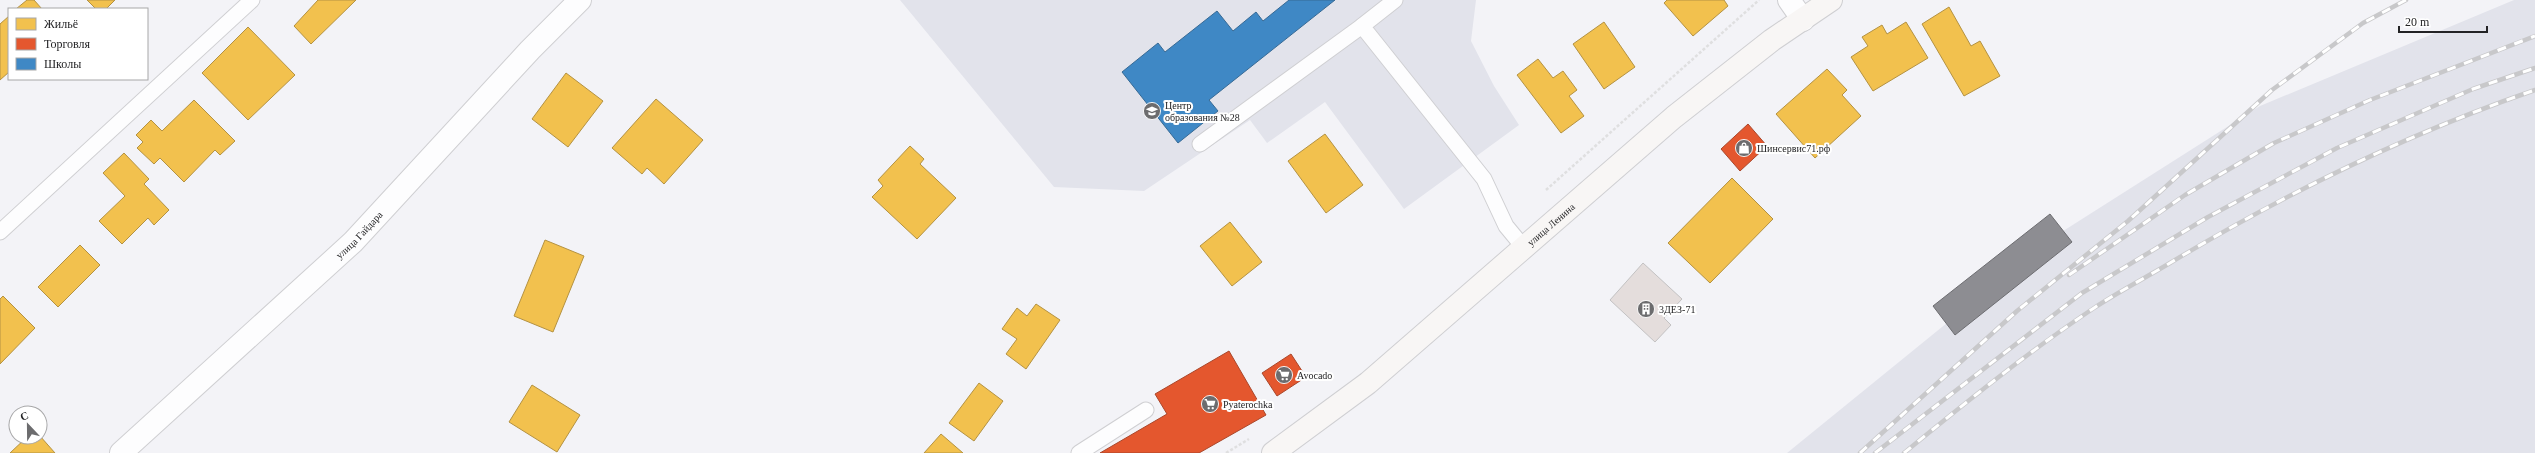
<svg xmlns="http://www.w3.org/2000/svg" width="2535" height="453" viewBox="0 0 2535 453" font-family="'Times New Roman',serif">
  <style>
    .built { fill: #e2e3eb }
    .homes { fill: #f2c14e; stroke: #b49242 }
    .shops { fill: #e4572e; stroke: #aa472b }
    .schools { fill: #3f88c5; stroke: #376a95 }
    .industry { fill: #8d8d92; stroke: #6d6d71 }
    .building { fill: #e4dddc; stroke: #c3c2c3 }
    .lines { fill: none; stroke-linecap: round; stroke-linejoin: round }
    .lane-casing { stroke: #cfcfd2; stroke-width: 17 }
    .street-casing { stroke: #cfcfd2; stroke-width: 24 }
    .secondary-casing { stroke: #cfcfd2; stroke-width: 24 }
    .path { stroke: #dfdfe0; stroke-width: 2.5; stroke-dasharray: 3 2; stroke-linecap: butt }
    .lane { stroke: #fdfdfe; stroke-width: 15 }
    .street { stroke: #fdfdfe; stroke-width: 22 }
    .secondary { stroke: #f8f6f5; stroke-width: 22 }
    .rail-casing { stroke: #c8c8ca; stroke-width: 4.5 }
    .rail { stroke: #fff; stroke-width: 3; stroke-dasharray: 9; stroke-linecap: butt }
    .labels { text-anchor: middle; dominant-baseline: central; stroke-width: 4; stroke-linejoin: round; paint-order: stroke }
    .poi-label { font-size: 10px; fill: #232325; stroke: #fff; text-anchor: start }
    .street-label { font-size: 10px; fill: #232325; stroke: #fff }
  </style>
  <rect width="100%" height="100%" fill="#f3f3f7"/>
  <g class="built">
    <path d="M900 0H1476L1471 41 1494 86 1519 125 1404 209 1325 102 1267 143 1250 120 1144 191 1054 187Z"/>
    <path d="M2514 0H2535V453H1787L2049 240 2260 106Z"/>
  </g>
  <g class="homes">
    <path d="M27 0H34L42 9H16Z"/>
    <path d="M87 0H115L106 9H96Z"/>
    <path d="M318 0H356L311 44 294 26Z"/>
    <path d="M1667 0H1724L1728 6 1693 36 1664 3Z"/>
    <path d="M1949 7 1971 46 1980 41 2000 76 1964 96 1922 24Z"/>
    <path d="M9 16V72L0 80V24Z"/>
    <path d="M1604 22 1635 67 1604 89 1573 44Z"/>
    <path d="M1906 22 1928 58 1873 91 1851 57 1868 46 1862 37 1882 25 1887 34Z"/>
    <path d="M248 27 295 75 248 120 202 73Z"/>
    <path d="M1538 59 1553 78 1563 71 1577 90 1569 96 1584 116 1561 133 1517 75Z"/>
    <path d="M1827 69 1847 90 1842 95 1861 116 1815 158 1776 114Z"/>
    <path d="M566 73 603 101 568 147 532 119Z"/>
    <path d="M656 99 703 140 664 184 647 168 642 174 612 148Z"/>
    <path d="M194 100 235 141 220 155 215 150 184 182 160 158 154 164 137 148 143 142 136 135 151 120 162 131Z"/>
    <path d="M1325 134 1363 185 1326 213 1288 161Z"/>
    <path d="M910 146 924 159 920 164 956 198 917 239 872 197 883 186 878 180Z"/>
    <path d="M124 153 149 179 144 184 169 210 154 225 148 218 122 244 99 221 125 196 103 173Z"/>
    <path d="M1732 178 1773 219 1710 283 1668 243Z"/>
    <path d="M1230 222 1262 262 1232 286 1200 246Z"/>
    <path d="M545 240 584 256 553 332 514 316Z"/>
    <path d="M80 245 100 265 58 307 38 287Z"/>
    <path d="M3 296 35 328 0 364V299Z"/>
    <path d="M1036 304 1060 320 1026 369 1006 354 1017 339 1002 329 1017 308 1027 316Z"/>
    <path d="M979 383 1003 401 974 441 949 423Z"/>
    <path d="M532 385 580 415 557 452 509 422Z"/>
    <path d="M941 434 963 453H924Z"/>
    <path d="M40 436 55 453H10L27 437Z"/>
  </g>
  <g class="shops">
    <path d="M1748 124 1767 146 1740 171 1721 149Z"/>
    <path d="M1229 351 1266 415 1199 453H1100L1167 414 1155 394Z"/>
    <path d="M1291 354 1306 377 1277 396 1262 373Z"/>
  </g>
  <path class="schools" d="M1289 0H1335L1209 100 1218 111 1178 143 1122 72 1158 43 1165 52 1217 11 1233 31 1256 12 1263 21Z"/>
  <path class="industry" d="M2050 214 2072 242 1955 335 1933 306Z"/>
  <path class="building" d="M1643 263 1682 299 1664 318 1671 325 1655 342 1610 300Z"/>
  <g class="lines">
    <g class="lane-casing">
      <g id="lane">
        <path d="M1395 0 1362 26 1484 179 1506 226 1525 249"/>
        <path d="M1200 144 1362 26"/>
        <path d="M0 232 252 0"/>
        <path d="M1079 453 1146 410"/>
      </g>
    </g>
    <g class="street-casing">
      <g id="street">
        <path d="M1789 0 1803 20"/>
        <path id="s1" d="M121 453 353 242 530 50 580 0"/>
      </g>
    </g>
    <g class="secondary-casing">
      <g id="secondary">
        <path id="s2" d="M1273 453 1368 383 1674 117 1772 40 1831 0"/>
      </g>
    </g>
    <g class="path">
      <path d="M1546 190 1759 0"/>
      <path d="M1226 453 1249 439"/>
    </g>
    <use href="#lane" class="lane"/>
    <use href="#street" class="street"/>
    <use href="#secondary" class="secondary"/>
    <g class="rail-casing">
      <g id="rail">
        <path d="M2069 275 2185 195 2274 143 2370 100 2535 36"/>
        <path d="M1860 453 2017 311 2128 221 2272 90 2363 23 2406 0"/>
        <path d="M1875 453 2082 293 2208 217 2337 148 2473 89 2535 68"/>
        <path d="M1904 453C1965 403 2028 352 2094 308 2118 292 2145 278 2170 263 2286 193 2407 134 2535 90"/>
      </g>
    </g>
    <use href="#rail" class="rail"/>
  </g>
  <defs>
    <g id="school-disc" transform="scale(0.9)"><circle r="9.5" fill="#6c6c6e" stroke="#fff"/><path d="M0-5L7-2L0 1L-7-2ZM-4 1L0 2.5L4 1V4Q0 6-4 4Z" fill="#fff"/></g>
    <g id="shop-disc" transform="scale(0.9)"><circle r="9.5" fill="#6c6c6e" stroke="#fff"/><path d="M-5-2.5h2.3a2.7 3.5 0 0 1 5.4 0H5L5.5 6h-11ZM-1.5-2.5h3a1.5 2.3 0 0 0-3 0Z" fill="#fff"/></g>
    <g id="building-disc" transform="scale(0.9)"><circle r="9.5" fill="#6c6c6e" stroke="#fff"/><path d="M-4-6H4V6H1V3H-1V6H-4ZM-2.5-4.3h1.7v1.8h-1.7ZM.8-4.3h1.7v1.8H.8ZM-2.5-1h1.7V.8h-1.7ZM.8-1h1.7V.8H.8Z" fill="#fff"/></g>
    <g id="supermarket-disc" transform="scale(0.9)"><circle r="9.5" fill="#6c6c6e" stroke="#fff"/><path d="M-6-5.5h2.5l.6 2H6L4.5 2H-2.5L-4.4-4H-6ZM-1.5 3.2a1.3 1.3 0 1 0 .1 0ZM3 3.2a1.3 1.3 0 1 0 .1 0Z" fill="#fff"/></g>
  </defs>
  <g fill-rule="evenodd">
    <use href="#school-disc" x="1152" y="111"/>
    <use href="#shop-disc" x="1744" y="148"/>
    <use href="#building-disc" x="1646" y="309"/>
    <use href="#supermarket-disc" x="1284" y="375"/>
    <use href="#supermarket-disc" x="1210" y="404"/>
  </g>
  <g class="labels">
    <g class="poi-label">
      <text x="1165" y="105">Центр<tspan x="1165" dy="12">образования №28</tspan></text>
      <text x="1757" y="148">Шинсервис71.рф</text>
      <text x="1659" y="309">3ДЕЗ-71</text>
      <text x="1297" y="375">Avocado</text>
      <text x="1223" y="404">Pyaterochka</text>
    </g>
    <g class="street-label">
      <text stroke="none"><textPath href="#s2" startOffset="360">улица Ленина</textPath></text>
      <text stroke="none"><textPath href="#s1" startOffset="323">улица Гайдара</textPath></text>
    </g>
  </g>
  <rect x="8" y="8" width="140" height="72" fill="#ffffff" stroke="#a7a7a8"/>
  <rect x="16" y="18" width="20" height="12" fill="#f2c14e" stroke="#a7a7a8"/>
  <text x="44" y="28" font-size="12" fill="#232325">Жильё</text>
  <rect x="16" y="38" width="20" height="12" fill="#e4572e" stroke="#a7a7a8"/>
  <text x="44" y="48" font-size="12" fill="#232325">Торговля</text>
  <rect x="16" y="58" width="20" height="12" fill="#3f88c5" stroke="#a7a7a8"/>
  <text x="44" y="68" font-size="12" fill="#232325">Школы</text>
  <g transform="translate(28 425) rotate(338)"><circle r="19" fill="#ffffff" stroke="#a7a7a8"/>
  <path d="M0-3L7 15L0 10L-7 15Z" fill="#6c6c6e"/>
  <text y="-6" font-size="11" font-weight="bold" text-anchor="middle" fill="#232325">С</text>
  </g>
  <path d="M2399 26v6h88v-6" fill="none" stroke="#232325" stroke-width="2"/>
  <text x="2405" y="26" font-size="12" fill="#232325" stroke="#ffffff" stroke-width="3" paint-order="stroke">20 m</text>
</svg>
